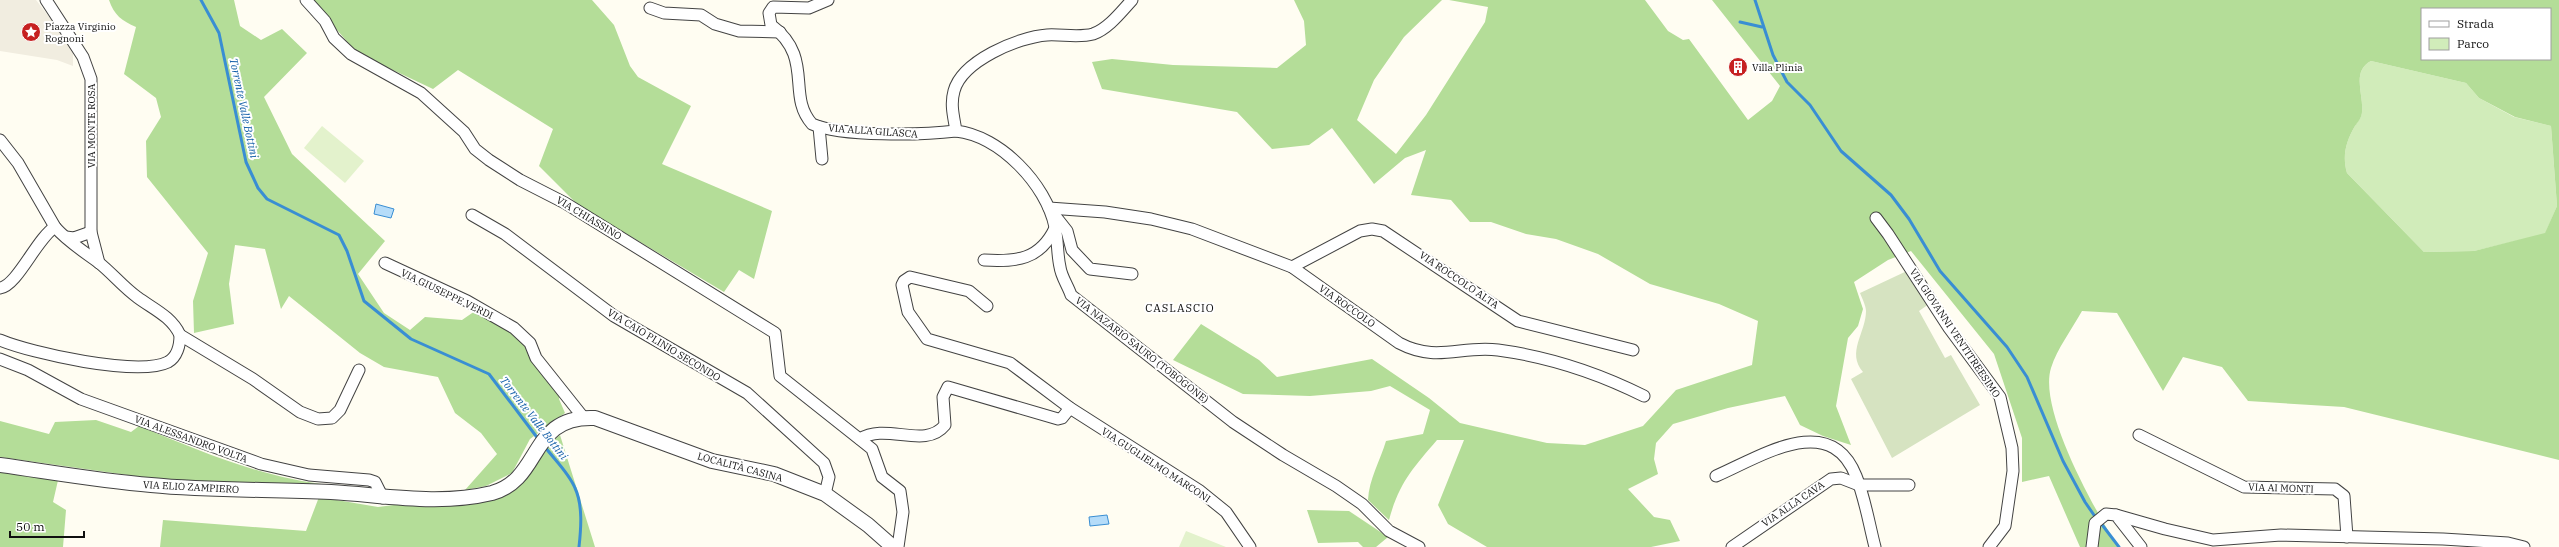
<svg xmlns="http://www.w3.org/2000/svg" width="2559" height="547" viewBox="0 0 2559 547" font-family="'IBM Plex Serif',serif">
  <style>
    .green { fill: #d1ecba }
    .forest { fill: #b4dd98; fill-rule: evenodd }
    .cemetery { fill: #d6e3c1 }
    .pitch { fill: #e3f2cc }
    .plaza { fill: #f1ede0 }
    .water { fill: #b5dcf9; stroke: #398ed3 }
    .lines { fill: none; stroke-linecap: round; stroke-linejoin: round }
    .stream { stroke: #398ed3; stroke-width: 3 }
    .minor-casing { stroke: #434343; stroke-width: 13 }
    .tertiary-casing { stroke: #434343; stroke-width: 16 }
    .minor { stroke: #fff; stroke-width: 11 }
    .tertiary { stroke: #fff; stroke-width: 14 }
    .labels { text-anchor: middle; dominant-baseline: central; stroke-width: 4; stroke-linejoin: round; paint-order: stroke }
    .poi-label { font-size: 10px; fill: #101010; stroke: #fff; text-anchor: start }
    .street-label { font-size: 10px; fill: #101010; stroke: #fff }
    .water-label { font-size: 11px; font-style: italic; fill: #135fa8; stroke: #fff }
    .neighbourhood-label { font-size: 11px; letter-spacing: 1px; fill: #101010; stroke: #fff }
  </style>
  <rect width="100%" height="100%" fill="#fffdf2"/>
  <path class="green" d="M2371 61 2466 83 2479 98 2514 117 2551 126 2557 206 2545 234 2474 251 2424 252 2347 173C2342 156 2346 141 2355 126 2357 122 2362 117 2362 112 2364 95 2351 71 2371 61Z"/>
  <g class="forest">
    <path d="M109 0H234L240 26 261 40 282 29 307 53 264 97 292 154 385 241 358 274 384 313 410 330 425 317 462 320 475 311 520 338 560 393 559 399 565 413 530 439 512 473 486 486 465 490 497 454 481 433 455 413 438 377 384 367 360 353 289 296 281 309 265 249 235 245 229 284 234 324 194 333 193 301 208 253 147 177 146 141 161 117 156 98 124 74 136 27C122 21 114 15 109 0Z"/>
    <path d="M311 0H592L614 25 630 66 638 77 691 106 662 164 772 211 754 279 739 270 724 292 578 205 539 166 553 129 458 70 433 89 357 53Z"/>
    <path d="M1294 0H1442L1404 37 1374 80 1357 120 1396 154 1426 115 1485 22 1488 7 1449 0H1645L1668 31 1683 40 1689 39 1748 120 1772 101 1780 86 1712 0H2559V460L2344 407 2248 401 2222 367 2183 357 2163 391 2117 313 2082 311C2072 329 2057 349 2051 368 2038 410 2095 510 2118 547H2080L2049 476 2022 482V438L1994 354 1911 251 1888 260 1854 282 1863 309 1858 326 1848 338 1836 406 1851 445 1823 436 1800 425 1785 396 1728 408 1673 424 1656 443 1654 459 1658 474 1628 489 1654 517 1670 520 1680 541 1651 547H1487L1448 524 1438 505 1464 440H1437C1413 468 1399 483 1389 520L1368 500C1369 479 1380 461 1386 441L1423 434 1430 410 1390 386 1371 391 1310 396 1243 394 1173 360 1201 324 1259 360 1277 377 1372 359 1429 398 1460 423 1547 443 1585 445 1643 426 1676 390 1752 365 1758 321 1719 304 1650 284 1598 254 1556 239 1526 234 1491 222H1470L1451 200 1411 195 1426 150 1405 158 1374 184 1332 128 1309 145 1272 149 1237 112 1102 89 1092 62 1112 59 1173 65 1277 68 1306 45 1304 21ZM2422 9H2550V59H2422ZM2371 61 2466 83 2479 98 2515 117 2551 126 2557 206 2545 233 2474 251 2424 252 2347 173C2342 156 2346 141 2355 126 2358 122 2362 117 2362 112 2364 95 2351 71 2371 61Z"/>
    <path d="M96 420 131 432 139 426C200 451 265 479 331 485L170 481 0 457V421L49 434 55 422Z"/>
    <path d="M560 435 595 547H160L163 520 306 531 319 497 378 507 505 491 543 449Z"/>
    <path d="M0 470 59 476 53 502 66 510 63 547H0Z"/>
    <path d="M1307 510 1349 511 1388 537 1376 547H1363L1358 542 1318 543Z"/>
  </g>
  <path class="cemetery" d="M1909 270 1929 304 1919 311 1945 358 1951 355 1980 405 1892 458 1851 379 1863 372C1846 352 1866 333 1866 311 1866 306 1862 298 1860 293Z"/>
  <g class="pitch">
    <path d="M322 126 364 161 345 183 304 148Z"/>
    <path d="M1186 531 1226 547H1179Z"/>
  </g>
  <path class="plaza" d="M0 0H36L73 48V66L57 60 0 51Z"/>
  <g class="water">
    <path d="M376 204 394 209 391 218 374 214Z"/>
    <path d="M1107 515 1109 524 1090 526 1089 517Z"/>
  </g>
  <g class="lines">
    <g class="stream">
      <path d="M201 0 219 33 246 162 258 188 267 199 339 235 347 251 364 301 411 339 489 374 539 440"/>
      <path d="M1755 0 1773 55 1787 82 1810 105 1841 151 1891 195 1909 219 1940 271 2007 347 2027 377 2063 461 2085 502 2096 518"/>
      <path d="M1740 22 1762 27"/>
      <path d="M545 447C554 459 569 473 575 488 583 505 581 529 579 547"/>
      <path d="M2100 522 2119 547"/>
    </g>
    <g class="minor-casing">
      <g id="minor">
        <path d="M46 0 83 57 91 79V232L99 263"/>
        <path d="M306 0 325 21 334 38 351 54 421 93 464 132 475 149 489 160 520 180 565 203 775 333 780 376 867 445 872 449 882 477 900 491 903 512 898 547"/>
        <path d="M828 0 809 8 773 7 769 13 771 25C815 58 786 95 812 124 842 137 923 135 956 131"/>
        <path d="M1132 0C1121 12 1108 29 1093 34 1079 38 1061 34 1047 35 1018 37 962 61 954 91 950 105 954 118 956 131 1000 136 1046 184 1055 227 1058 240 1057 254 1060 267 1061 276 1068 286 1071 295L1233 422 1283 455 1336 486 1362 504 1389 531 1419 547"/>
        <path d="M650 8 664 13 701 15 715 24 739 31 780 32"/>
        <path d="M819 127 822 159"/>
        <path d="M0 140 18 163 55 227C67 241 83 251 98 262 112 273 123 287 137 297 153 309 171 316 180 335 180 345 177 357 168 362 138 377 31 353 0 340"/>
        <path d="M1049 208 1105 212 1151 219 1192 229 1292 267 1399 343C1437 363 1461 345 1498 350 1550 357 1598 373 1644 396"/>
        <path d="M1052 212 1067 231 1072 250 1090 269 1132 274"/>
        <path d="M472 215 505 234 614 316 747 393 824 463 829 477 825 494"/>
        <path d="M1876 218 1888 234 1949 328 2000 397 2012 448 2013 471 2005 526 1989 547"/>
        <path d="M66 237 74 238 91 232"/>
        <path d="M984 260C1016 262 1040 260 1055 228"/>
        <path d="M385 263 467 301 514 328 530 343 536 358 583 417"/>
        <path d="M1292 267 1360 231 1372 229 1383 231 1518 321 1633 350"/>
        <path d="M0 288C17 286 37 238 55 227"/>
        <path d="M987 306 969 291 910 277 904 281 902 285 908 312 927 339 1010 363 1070 408 1200 491 1226 512 1250 547"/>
        <path d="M180 335 253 379 300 412 318 419 332 418 340 410 359 370"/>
        <path d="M0 359 28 370 81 399 261 464 309 475 369 480 375 482 383 498"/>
        <path d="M2139 435 2244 487 2335 489 2344 496 2347 537"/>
        <path d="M860 439C886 422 925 450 945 425L943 397 948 387 1058 419 1062 418 1070 408"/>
        <path d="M1716 476C1760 457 1830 410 1856 476 1865 498 1869 524 1875 547"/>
        <path d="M2116 515 2165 529 2213 540 2281 535 2443 539 2508 543 2524 547"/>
        <path d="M1732 547 1831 479 1841 478 1859 485H1909"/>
        <path d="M2092 547 2095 523 2106 514 2116 515 2141 547"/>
      </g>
    </g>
    <g class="tertiary-casing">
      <path id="tertiary" d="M0 465C50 472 100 481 151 485 211 491 271 489 331 492 384 495 438 506 492 493 543 479 528 415 595 418L712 461 774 474 825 494 868 525 893 547"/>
    </g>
    <use href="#minor" class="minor"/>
    <use href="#tertiary" class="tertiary"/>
  </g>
  <defs>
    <g id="sight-disc" transform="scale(1)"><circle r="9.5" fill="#c62121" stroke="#fff"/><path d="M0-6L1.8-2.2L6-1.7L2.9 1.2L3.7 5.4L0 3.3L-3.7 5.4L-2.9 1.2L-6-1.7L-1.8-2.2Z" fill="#fff"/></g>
    <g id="building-disc" transform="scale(1)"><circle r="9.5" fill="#c62121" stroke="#fff"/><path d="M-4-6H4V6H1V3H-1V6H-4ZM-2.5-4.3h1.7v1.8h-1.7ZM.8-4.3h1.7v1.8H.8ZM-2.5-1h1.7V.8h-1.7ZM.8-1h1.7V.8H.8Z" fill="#fff"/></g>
  </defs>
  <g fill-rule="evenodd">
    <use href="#sight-disc" x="31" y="32"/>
    <use href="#building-disc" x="1738" y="67"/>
  </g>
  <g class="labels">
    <g class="poi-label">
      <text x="45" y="26">Piazza Virginio<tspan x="45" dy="12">Rognoni</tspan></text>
      <text x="1752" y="67">Villa Plinia</text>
    </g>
    <g class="street-label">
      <text transform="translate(91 126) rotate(-90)">VIA MONTE ROSA</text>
      <text transform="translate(873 131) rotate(4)">VIA ALLA GILASCA</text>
      <text transform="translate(589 218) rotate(31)">VIA CHIASSINO</text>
      <text transform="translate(1459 280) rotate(34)">VIA ROCCOLO ALTA</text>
      <text transform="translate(447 294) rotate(26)">VIA GIUSEPPE VERDI</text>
      <text transform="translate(1347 306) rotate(35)">VIA ROCCOLO</text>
      <text transform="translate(1955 333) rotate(56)">VIA GIOVANNI VENTITREESIMO</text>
      <text transform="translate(664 345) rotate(31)">VIA CAIO PLINIO SECONDO</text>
      <text transform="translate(1142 350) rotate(38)">VIA NAZARIO SAURO (TOBOGONE)</text>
      <text transform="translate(191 439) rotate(20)">VIA ALESSANDRO VOLTA</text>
      <text transform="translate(1156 465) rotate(33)">VIA GUGLIELMO MARCONI</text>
      <text transform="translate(740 467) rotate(15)">LOCALITÀ CASINA</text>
      <text transform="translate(191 487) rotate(3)">VIA ELIO ZAMPIERO</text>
      <text transform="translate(2281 488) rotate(2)">VIA AI MONTI</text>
      <text transform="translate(1793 504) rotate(-34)">VIA ALLA CAVA</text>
    </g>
    <g class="water-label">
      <text transform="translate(244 108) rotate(78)">Torrente Valle Bottini</text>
      <text transform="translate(534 418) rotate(52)">Torrente Valle Bottini</text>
    </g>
    <g class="neighbourhood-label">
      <text x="1180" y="308">CASLASCIO</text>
    </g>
  </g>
  <rect x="2421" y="8" width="130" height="52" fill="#ffffff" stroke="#9f9f9f"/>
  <rect x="2429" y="21" width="20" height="6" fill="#ffffff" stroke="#9f9f9f"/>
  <text x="2457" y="28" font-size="12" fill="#101010">Strada</text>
  <rect x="2429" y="38" width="20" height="12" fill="#d1ecba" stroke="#9f9f9f"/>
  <text x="2457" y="48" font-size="12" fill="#101010">Parco</text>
  <path d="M10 531v6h74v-6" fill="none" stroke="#101010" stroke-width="2"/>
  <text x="16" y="531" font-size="12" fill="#101010" stroke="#ffffff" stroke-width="3" paint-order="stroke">50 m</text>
</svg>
